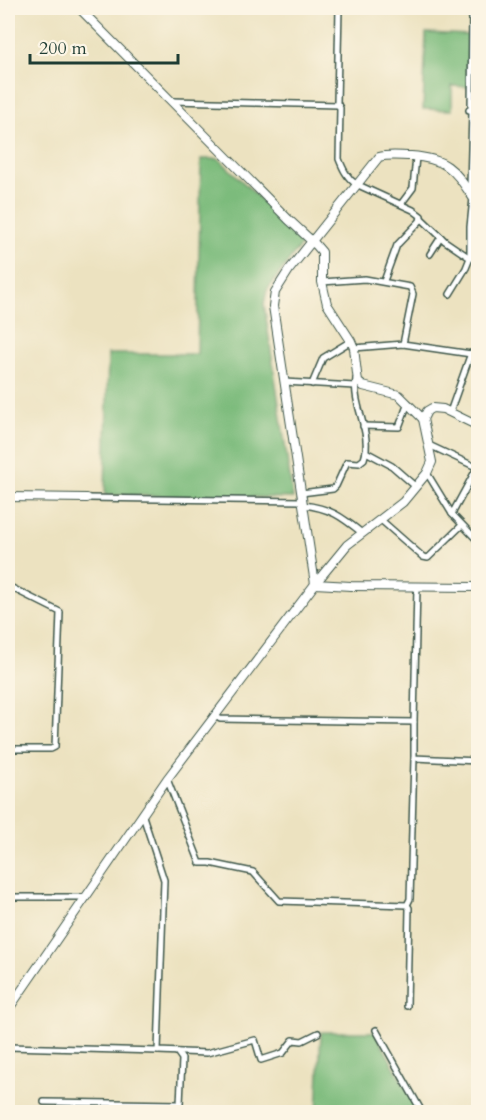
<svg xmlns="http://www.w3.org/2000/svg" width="486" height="1120" viewBox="0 0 486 1120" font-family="Cardo,serif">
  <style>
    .forest { fill: #7cbb7c; stroke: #4e7c58; stroke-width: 1.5 }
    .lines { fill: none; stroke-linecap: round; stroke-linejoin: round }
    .street-casing { stroke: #3e5649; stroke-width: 8 }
    .secondary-casing { stroke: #3e5649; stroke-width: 10 }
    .street { stroke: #fff; stroke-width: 5 }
    .secondary { stroke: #fff; stroke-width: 8 }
  </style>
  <rect width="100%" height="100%" fill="#fcf5e5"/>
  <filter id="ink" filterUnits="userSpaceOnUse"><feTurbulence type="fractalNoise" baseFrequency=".0167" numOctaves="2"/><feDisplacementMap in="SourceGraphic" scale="12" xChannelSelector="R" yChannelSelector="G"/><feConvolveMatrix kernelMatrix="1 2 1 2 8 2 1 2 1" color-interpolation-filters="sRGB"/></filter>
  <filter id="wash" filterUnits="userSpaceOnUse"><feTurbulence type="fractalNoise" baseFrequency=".008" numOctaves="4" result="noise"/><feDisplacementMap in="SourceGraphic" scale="24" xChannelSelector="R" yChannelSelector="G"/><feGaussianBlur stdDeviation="1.35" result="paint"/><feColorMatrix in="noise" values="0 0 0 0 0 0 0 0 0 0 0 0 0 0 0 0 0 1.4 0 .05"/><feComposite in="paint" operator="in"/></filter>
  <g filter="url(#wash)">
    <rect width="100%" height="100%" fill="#ece2c0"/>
    <g class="forest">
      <path d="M426 33 470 35 469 87 452 86V110L423 109Z"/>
      <path d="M201 159H219L304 241 267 290 264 304 293 498 105 495 108 354H197Z"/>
      <path d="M321 1032H375L419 1112H317Z"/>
    </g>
  </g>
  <g filter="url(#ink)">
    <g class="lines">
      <g class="street-casing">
        <g id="street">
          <path d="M339 8 337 103 340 108 339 159C343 169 347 178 356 184L413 210 421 216 420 221 397 245 384 281"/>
          <path d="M172 101 338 105"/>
          <path d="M471 110 472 8"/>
          <path d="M401 204 413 188 416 157"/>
          <path d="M421 218 445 241 470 258"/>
          <path d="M430 254 441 237"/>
          <path d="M322 282 365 279 410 287 413 294 403 344"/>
          <path d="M450 294 466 268 470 258V227L473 198 470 186 472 111 469 110"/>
          <path d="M354 348 403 344 478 355"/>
          <path d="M284 382 355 386"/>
          <path d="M312 384 323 358 351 341"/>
          <path d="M450 412 471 353"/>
          <path d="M363 426 399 427 408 403"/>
          <path d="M429 445 478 468"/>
          <path d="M366 452 392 466 416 487"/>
          <path d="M427 473 452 514 478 541"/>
          <path d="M301 493 333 489 336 486 347 462 359 463 364 459C373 433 352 406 356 379"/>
          <path d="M87 498 302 501"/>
          <path d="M303 505C330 508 341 516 362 533"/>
          <path d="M452 514 478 466"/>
          <path d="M381 520 423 557 428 558 462 525"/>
          <path d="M8 586 60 612 55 747 51 749H10L8 793"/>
          <path d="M214 715 220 719 414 722V758L478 761"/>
          <path d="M414 722 417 587"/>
          <path d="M167 779 200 863H210L253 872 279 901 407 905 410 899 414 758"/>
          <path d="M143 816 164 880 158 1051 207 1053 255 1040 261 1060 283 1053 293 1040 302 1041 318 1033"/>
          <path d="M8 897H86"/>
          <path d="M407 1006 409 908 407 905"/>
          <path d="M376 1030 422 1112"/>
          <path d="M8 1047 158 1051"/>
          <path d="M44 1102 180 1104 182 1059 177 1052"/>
        </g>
      </g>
      <g class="secondary-casing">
        <g id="secondary">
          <path d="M79 8 288 219 316 245 322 252V282L327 304 351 341 354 348 358 382 363 386 399 395 423 419"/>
          <path d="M478 205C456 174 453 159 411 156 401 156 389 154 379 157L289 270 275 292 273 306 315 584 351 586 478 587"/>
          <path d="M8 497 87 498"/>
          <path d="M8 1010 167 779 315 584 347 545 403 502 427 473 432 462 423 419 427 411 432 408 443 409 478 426"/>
        </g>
      </g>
      <use href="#street" class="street"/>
      <use href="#secondary" class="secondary"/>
    </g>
  </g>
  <rect width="486" height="1120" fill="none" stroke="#fcf5e5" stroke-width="30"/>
  <path d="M30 54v9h148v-9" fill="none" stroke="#1f3d34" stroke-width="3"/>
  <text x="39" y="54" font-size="18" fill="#1f3d34" stroke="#fcf5e5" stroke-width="4.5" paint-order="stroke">200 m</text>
</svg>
